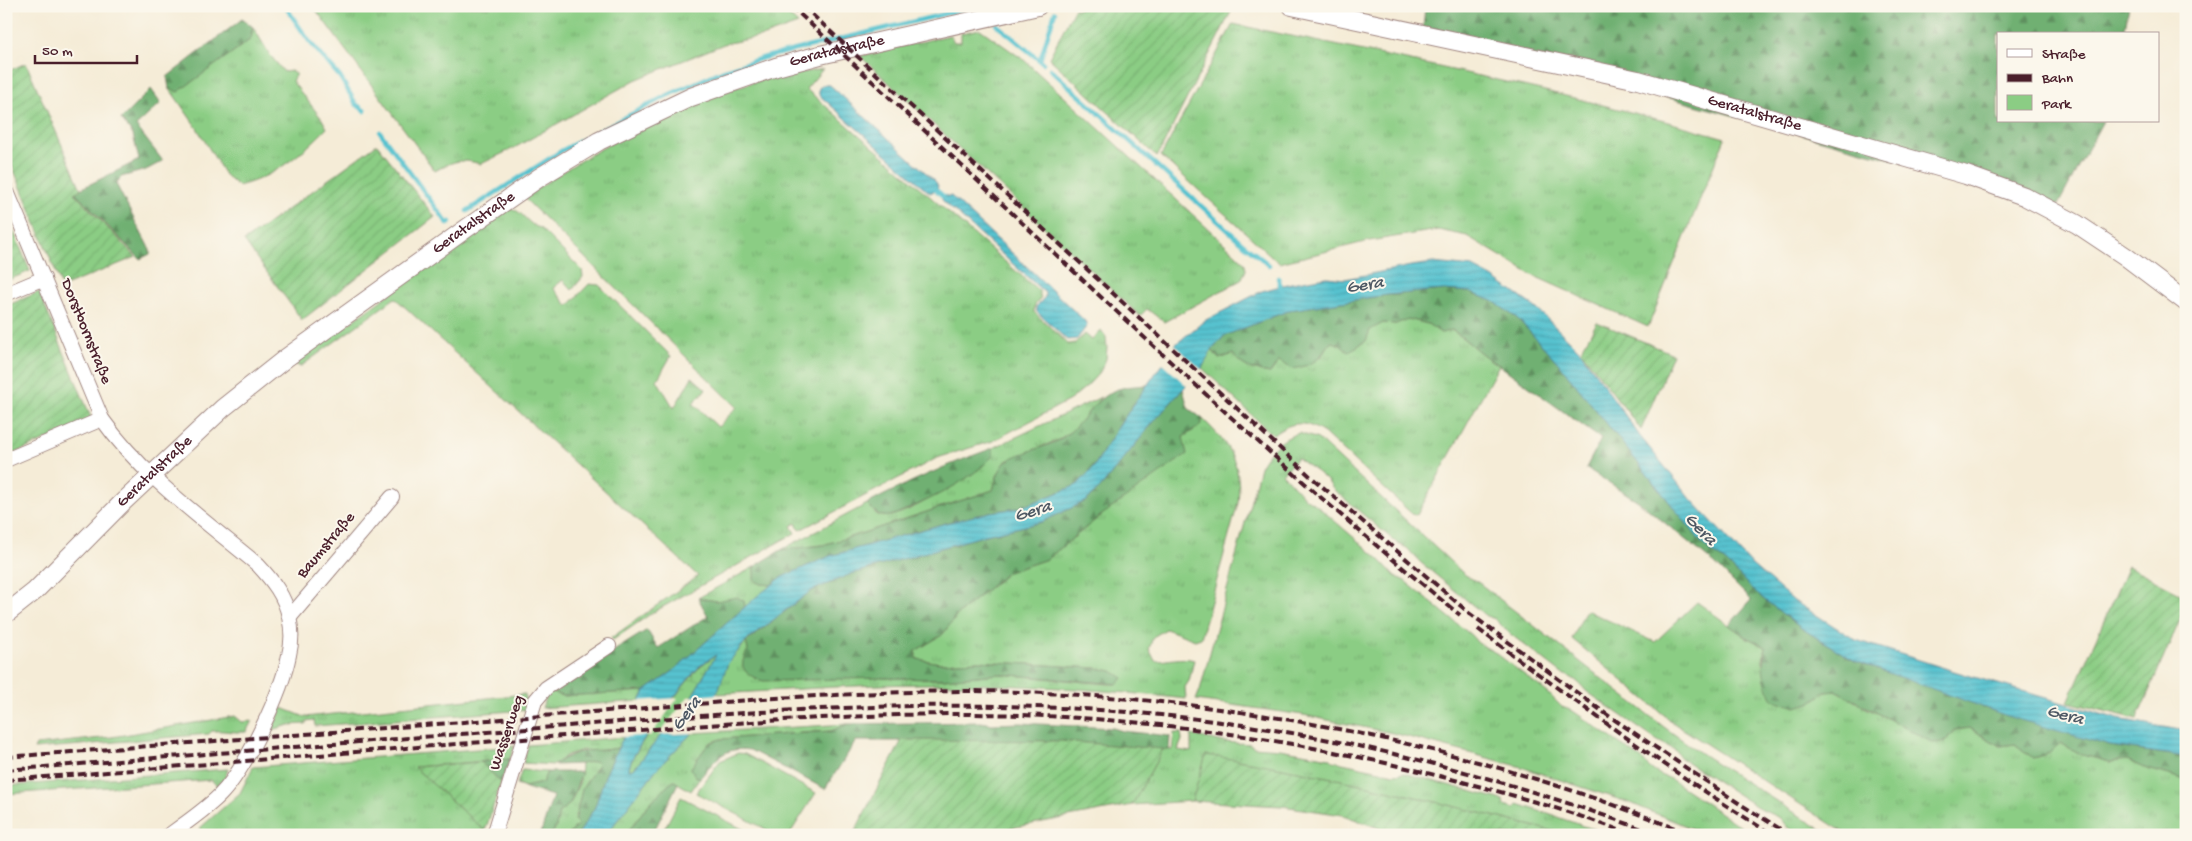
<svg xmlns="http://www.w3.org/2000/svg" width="2192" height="841" viewBox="0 0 2192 841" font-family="'Gochi Hand',sans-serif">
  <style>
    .grass { fill: url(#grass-tufts); stroke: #6a7658 }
    .forest { fill: url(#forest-firs); stroke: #5d684e }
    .wetland { fill: url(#wetland-marsh); stroke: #6a7658 }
    .park { fill: #8bcd84; stroke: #6a7658 }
    .garden { fill: url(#garden-furrows); stroke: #6a7658 }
    .water { fill: url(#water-rules); stroke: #50707d; fill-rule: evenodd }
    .pier { fill: #f5ecd7 }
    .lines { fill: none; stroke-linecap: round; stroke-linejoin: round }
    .stream { stroke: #56c2cf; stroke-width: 4.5 }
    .minor-casing { stroke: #a08681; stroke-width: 16 }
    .tertiary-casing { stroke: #a08681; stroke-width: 20 }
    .minor { stroke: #fff; stroke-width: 14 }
    .tertiary { stroke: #fff; stroke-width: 18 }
    .rail { stroke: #4a1f2b; stroke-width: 4; stroke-dasharray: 8 4; stroke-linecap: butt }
    .labels { text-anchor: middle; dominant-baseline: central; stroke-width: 4; stroke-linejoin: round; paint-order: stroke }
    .street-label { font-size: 16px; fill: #4a1f2b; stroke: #fbf7ec }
    .water-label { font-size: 18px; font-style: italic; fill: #4e5864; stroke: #fbf7ec }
  </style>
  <defs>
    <pattern id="grass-tufts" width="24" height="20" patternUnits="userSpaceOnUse" patternTransform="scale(1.25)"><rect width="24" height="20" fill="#8bcd84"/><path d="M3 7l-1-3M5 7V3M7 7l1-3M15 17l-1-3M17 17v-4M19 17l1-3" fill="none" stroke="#79b072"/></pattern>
    <pattern id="forest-firs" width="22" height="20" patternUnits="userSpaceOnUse" patternTransform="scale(1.25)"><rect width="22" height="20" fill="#70b072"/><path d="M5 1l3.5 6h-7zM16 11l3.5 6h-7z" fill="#5e8f5e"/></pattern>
    <pattern id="wetland-marsh" width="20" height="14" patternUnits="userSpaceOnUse" patternTransform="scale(1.25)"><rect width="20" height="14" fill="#8bcd84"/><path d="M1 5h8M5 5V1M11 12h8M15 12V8" fill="none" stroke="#79b072"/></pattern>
    <pattern id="garden-furrows" width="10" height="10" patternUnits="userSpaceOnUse" patternTransform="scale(1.25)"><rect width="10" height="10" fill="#8bcd84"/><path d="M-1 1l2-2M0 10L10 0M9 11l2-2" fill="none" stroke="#79b072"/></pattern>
    <pattern id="water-rules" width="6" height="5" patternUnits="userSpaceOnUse" patternTransform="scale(1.25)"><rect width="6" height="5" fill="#56c2cf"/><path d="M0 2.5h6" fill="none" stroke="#4ca6b2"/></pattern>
  </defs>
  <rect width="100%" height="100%" fill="#fbf7ec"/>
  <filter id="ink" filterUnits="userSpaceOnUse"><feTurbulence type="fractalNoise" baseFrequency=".02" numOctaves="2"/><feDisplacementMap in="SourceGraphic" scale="10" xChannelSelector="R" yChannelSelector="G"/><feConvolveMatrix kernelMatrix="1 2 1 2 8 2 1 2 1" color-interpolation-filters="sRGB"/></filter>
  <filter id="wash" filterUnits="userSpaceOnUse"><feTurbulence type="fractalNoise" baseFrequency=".0096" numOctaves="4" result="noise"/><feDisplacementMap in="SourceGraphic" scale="20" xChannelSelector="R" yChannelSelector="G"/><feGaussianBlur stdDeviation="1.12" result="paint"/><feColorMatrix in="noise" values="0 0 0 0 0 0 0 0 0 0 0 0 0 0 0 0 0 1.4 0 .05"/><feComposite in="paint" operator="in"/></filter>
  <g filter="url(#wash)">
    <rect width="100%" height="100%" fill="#f5ecd7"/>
    <g class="grass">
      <path d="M313 6H779L798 24 764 36 724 44 635 80 514 148 481 164C459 158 454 161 435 171Z"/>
      <path d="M1233 24C1398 58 1563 91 1725 138L1648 327 1534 276 1467 236 1438 230 1369 241 1279 263 1161 156Z"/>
      <path d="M253 27 270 55 284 72 291 71 296 74 292 81 322 119 327 128C303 153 273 178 238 186L225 175 197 128 169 88 178 91 251 39Z"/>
      <path d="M980 29 1024 60 1239 257 1245 264 1246 270 1241 280 1164 322 1147 309 1140 316 860 56 950 35 954 42H961V33Z"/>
      <path d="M823 69 806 89 1039 291 1041 298 1035 305 1034 312 1068 344 1075 343 1085 334 1092 340 1101 330 1106 337 1107 347 1106 359 1100 372 1087 386 1070 400 993 441 937 458 800 530 796 523 791 526 795 533 652 613 613 640 611 638 698 576 395 298 300 367 294 363 509 208C523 210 527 225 540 228L582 270 583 277 572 290 563 280 553 288 568 306 589 284 599 285 671 356 657 380 674 408 692 377 706 389 693 403 718 427 737 407 524 198C589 150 682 103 760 80 780 75 803 73 823 69Z"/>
      <path d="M1408 319 1428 324 1441 333 1451 330C1469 341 1481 356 1499 365L1417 515 1411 513 1324 433C1304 420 1292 421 1273 435L1202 368 1212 350 1219 359 1233 354C1242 368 1254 370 1270 373L1279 361 1320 358 1331 342 1339 344 1383 323 1396 324Z"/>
      <path d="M1101 397 1076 428 1058 440 1006 461 997 476 993 490 860 534 823 545 781 550 867 504C871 507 874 513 878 515 899 526 975 469 993 456V448Z"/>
      <path d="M1203 419C1230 446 1242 463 1238 503L1201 638 1195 640 1166 629 1153 637 1149 649 1155 661C1167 661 1182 656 1194 660L1189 681 1185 687 1186 699C1108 690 1030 685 951 684 873 683 794 690 716 694L728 663 746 642 748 650 882 678 943 679 999 674 1108 684H1118L1112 671 1096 668 978 661 940 663 917 659 915 651 942 635 958 614 1008 572 1047 559 1099 517 1183 437 1200 426Z"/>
      <path d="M1299 433 1318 439 1464 574 1479 583 1664 727 1705 756 1830 835H1800L1787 827 1780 818 1762 810 1681 758 1675 750 1656 740 1586 691C1579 682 1573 677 1562 674L1509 633 1495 619 1486 616 1420 562 1407 548 1398 544 1333 489C1324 474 1310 468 1297 458L1282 474C1295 485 1300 497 1315 504L1380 560 1395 576 1405 581 1471 635 1478 643 1496 653 1548 693 1562 707 1573 711 1643 760C1650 770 1657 774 1669 778L1753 835H1708L1630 803 1518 766 1397 734 1303 715 1196 700 1200 690 1260 467C1267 452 1283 437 1299 433Z"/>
      <path d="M754 567 755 580 761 584 772 585 745 607 744 601H717L698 598Z"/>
      <path d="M1697 602 1746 637 1766 647 1762 663 1810 703 1825 692 1837 691 1868 709 1945 742 1954 730 1970 728 2000 746 2015 744 2033 758 2050 753 2060 743 2083 755 2110 762 2127 760 2147 769 2186 780V835H1848L1675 724 1572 639 1586 610 1655 642Z"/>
      <path d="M550 691 563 696 645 691 640 701 542 708 546 695Z"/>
      <path d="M525 694 526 710 315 726 314 720 306 721V724L289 725 272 730 282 708 305 717Z"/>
      <path d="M235 716 242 722 252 721 246 732C234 733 224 730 212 731L209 734 34 749 36 745 112 737Z"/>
      <path d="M848 724 831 731 721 739C718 740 712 741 709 744 706 746 693 765 691 768L695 776 700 778 691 791 674 781C655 794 639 816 626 835H606L655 771 692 733Z"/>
      <path d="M1174 733H1181L1182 740 1178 750 1191 752V735L1224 742 1250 744 1254 747 1280 749 1330 758 1333 761 1394 774 1404 773 1503 800 1504 805 1515 808 1518 804 1596 830 1602 835H1568C1448 805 1328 773 1206 756L1192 801 1132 805 1163 749 1172 750Z"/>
      <path d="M624 737 618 748 599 751 583 750 567 755 554 765 523 763 528 745Z"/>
      <path d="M515 746 510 759 414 767 485 831 483 835 201 834 200 828 240 793 253 767Z"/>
      <path d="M595 761 599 764C593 774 587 782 583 793 580 800 580 808 575 815L578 824 569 835H551L556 827 559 812 570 804 580 781 581 764Z"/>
      <path d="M228 769 225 778 217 786 211 780 6 794V786Z"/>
      <path d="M522 770 547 772 542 783 525 787 517 784Z"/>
    </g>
    <g class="forest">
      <path d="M1425 6H2129L2124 34H1998V121H2103L2058 205 1423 30Z"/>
      <path d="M242 19 253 27 251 39 178 92 169 88 167 77Z"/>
      <path d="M151 89 161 103 136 126 163 161 146 170 121 177 116 184 150 250V254L140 259 74 192 139 160 133 135 121 119Z"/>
      <path d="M1444 290 1469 292 1493 301 1518 319 1560 365 1705 547 1727 563 1757 594 1801 628 1855 661 2110 746 2186 757V780L2147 769 2127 760 2110 762 2083 755 2060 743 2050 753 2033 758 2015 744 2000 746 1970 728 1954 730 1945 742 1933 743 1837 691 1825 692 1810 703 1796 707 1773 700C1763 680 1761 670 1766 647L1746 637 1729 625 1751 600 1714 563 1638 501 1586 468 1601 439 1499 365C1481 356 1469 341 1452 330L1441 333 1428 324 1408 319 1396 324 1383 323 1370 330 1366 341 1348 352 1339 344 1331 342C1318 360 1315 365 1292 369L1279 361 1270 373C1254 370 1242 368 1233 354L1219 359 1212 350 1224 336 1290 310 1387 295Z"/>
      <path d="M1147 385 1120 424 1093 468 1077 485 1019 508 990 512 946 523 830 556 782 577 772 585 761 584 754 580V567L781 550 823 545 860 534 993 490C996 480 998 470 1006 462 1014 454 1047 447 1059 440 1083 426 1089 403 1113 391 1124 386 1136 386 1147 385Z"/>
      <path d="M1183 389 1188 408 1203 419 1200 426 1183 437 1187 454 1099 517 1047 559 1008 572 958 614 942 635 915 651 917 659 940 663 978 661 1096 668 1112 671 1123 678 1118 684 999 674 943 679 882 678 763 681C746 675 736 668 748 650L746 642 811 591 851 574 986 535 1042 522 1086 501 1100 488 1156 419Z"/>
      <path d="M993 448V456C971 480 937 496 908 509 902 511 896 515 890 516 879 518 874 511 867 504 908 482 949 464 993 448Z"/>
      <path d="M737 597 744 601 745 607 672 672 645 691 563 696 550 691 647 630 658 648 708 616 698 598 717 601Z"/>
      <path d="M981 722 992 724 1021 723 1113 728 1123 731 1170 736 1169 750 1060 741H856L825 789 750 750C723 746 716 760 700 778L695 776 691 768C693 765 706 746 709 744 712 742 718 740 721 739L831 731 848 724Z"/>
      <path d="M618 748 605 776 595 807 578 835H569L578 824 575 821 582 789 598 764 595 761 581 764 554 765C580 746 589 753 618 748Z"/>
      <path d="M510 759 501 783 481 762Z"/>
      <path d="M547 772H582L570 804 559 812 556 827 551 835H540L553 796 516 785 525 787 542 783Z"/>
      <path d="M674 781 678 783 652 835H626C639 816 655 794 674 781Z"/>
    </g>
    <path class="wetland" d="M717 654 692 696 634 769 629 770C627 757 688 678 701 666 706 661 712 658 717 654Z"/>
    <g class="park">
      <path d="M738 753 745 754 816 793 789 835H777L696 793 720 761Z"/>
      <path d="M681 797 754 835H661Z"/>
    </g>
    <g class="garden">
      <path d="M1097 6H1234L1157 157 1049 58 1074 9Z"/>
      <path d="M26 63 81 189 74 193 136 257 62 287 6 151V72Z"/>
      <path d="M377 144 435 217 302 320 244 241Z"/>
      <path d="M6 213 30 271 6 281Z"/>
      <path d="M39 292 92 420 6 457V306Z"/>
      <path d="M1597 322 1673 354 1641 430 1581 351Z"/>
      <path d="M2128 566 2186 596V606L2137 719 2068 702Z"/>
      <path d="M902 740 1060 741 1163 749 1132 805 1011 828 995 835H853Z"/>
      <path d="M1206 755C1328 773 1448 805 1568 835H1398L1343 815 1282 806 1192 801Z"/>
      <path d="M481 762 501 783 485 831 414 767Z"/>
    </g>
    <g class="water">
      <path d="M823 85H830L936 182 938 186 936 190 930 193 819 95V88Z"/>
      <path d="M943 196H951L1085 321 1087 326 1077 339 1067 340 1037 312 1036 307 1045 297V293L942 200Z"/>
      <path d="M1433 263 1473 267 1492 277 1536 308 1580 351 1639 435 1691 499 1753 566 1794 601 1856 640 1957 672 2118 719 2186 731V757L2110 746 2010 717 1855 661 1801 628 1757 594 1727 563 1705 547 1560 365 1518 319 1493 301 1469 292 1444 290 1387 295 1290 310 1224 336 1212 350 1202 368 1156 419 1100 488 1086 501 1042 522 986 535 851 574 811 591 781 614 746 641 728 663 718 691 692 733 655 771 606 835H578L595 807 605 776 645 691 672 672 756 597 782 577 830 556 946 523 990 512 1019 508 1077 485 1093 468 1120 424 1176 344 1204 321 1262 291 1291 283 1327 277 1345 279 1411 266ZM716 655 692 696 634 769 629 770C627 756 687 679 700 666 705 662 710 658 716 655Z"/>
    </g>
    <g class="pier">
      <path d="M1174 344 1203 371 1188 387 1161 362Z"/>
      <path d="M719 694 695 733 658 735 688 697Z"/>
      <path d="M678 698 650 736 621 737 637 701Z"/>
    </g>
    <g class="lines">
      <g class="stream">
        <path d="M285 6 309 41 340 77 356 104 365 111"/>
        <path d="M997 25 1043 63"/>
        <path d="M1040 60 1055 12"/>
        <path d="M1050 69 1241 242 1269 265"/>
        <path d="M380 132 448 224 450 222"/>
        <path d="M936 190 943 196"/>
        <path d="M467 211 563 150 666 96 722 71 766 57 978 6"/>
        <path d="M1278 278 1282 291"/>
      </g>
    </g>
  </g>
  <g filter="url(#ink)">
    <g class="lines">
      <g class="minor-casing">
        <g id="minor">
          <path d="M6 189 102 419C144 478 203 519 258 565 272 580 285 596 289 617 292 629 292 643 289 655 282 691 246 769 220 795 205 810 186 823 169 835"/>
          <path d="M6 294 44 278"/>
          <path d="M6 460 102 419"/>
          <path d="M290 617 392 497"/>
          <path d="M494 835 535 701 546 688 609 646"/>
        </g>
      </g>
      <g class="tertiary-casing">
        <g id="tertiary">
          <path id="s1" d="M1292 6 1638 80 1966 175 2024 196 2077 224 2125 256 2186 302"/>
          <path id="s2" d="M6 614 35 591 122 503 223 408 286 358 467 228 540 177 599 141 691 97 776 67 820 55 1038 6"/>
        </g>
      </g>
      <use href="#minor" class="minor"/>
      <use href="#tertiary" class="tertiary"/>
      <g class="rail">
        <path d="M791 6C1013 210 1226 425 1460 615"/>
        <path d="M803 6 1310 476 1469 613 1606 714 1740 804 1790 835"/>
        <path d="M1478 629C1574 701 1671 772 1773 835"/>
        <path d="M6 757 776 698C857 694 938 689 1020 692 1250 700 1479 748 1692 835"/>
        <path d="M6 770C193 755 380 740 567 726 769 710 968 695 1170 716 1337 733 1501 776 1658 835"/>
        <path d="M6 780C201 765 396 748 591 734 717 724 843 714 970 714 1130 715 1288 737 1443 777 1507 793 1571 811 1632 835"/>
      </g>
    </g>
  </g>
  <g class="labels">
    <g class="street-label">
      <text stroke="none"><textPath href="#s2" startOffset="1016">Geratalstraße</textPath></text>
      <text stroke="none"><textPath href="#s1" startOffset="475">Geratalstraße</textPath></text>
      <text stroke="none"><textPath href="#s2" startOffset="611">Geratalstraße</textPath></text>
      <text transform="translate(85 332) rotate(68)">Dorstbornstraße</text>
      <text stroke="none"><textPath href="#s2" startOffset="206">Geratalstraße</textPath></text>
      <text transform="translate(327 546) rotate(-50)">Baumstraße</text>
      <text transform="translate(508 733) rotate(-71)">Wasserweg</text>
    </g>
    <g class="water-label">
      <text transform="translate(1365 286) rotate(-9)">Gera</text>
      <text transform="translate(1033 512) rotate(-17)">Gera</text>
      <text transform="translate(1700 530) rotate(46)">Gera</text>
      <text transform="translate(687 714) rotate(-53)">Gera</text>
      <text transform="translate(2065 716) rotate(15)">Gera</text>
    </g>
  </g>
  <rect width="2192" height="841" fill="none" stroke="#fbf7ec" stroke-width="25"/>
  <rect x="1997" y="32" width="162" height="90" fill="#fbf7ec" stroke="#b4a19f"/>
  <rect x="2007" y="49" width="25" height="8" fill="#ffffff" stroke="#b4a19f"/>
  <text x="2042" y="58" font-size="15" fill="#4a1f2b">Straße</text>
  <rect x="2007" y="74" width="25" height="8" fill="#4a1f2b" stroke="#b4a19f"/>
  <text x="2042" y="82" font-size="15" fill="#4a1f2b">Bahn</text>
  <rect x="2007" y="95" width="25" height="15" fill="#8bcd84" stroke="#b4a19f"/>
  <text x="2042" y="108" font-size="15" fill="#4a1f2b">Park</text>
  <path d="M35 55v8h102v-8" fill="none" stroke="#4a1f2b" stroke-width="2.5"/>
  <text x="42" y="55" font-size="15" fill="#4a1f2b" stroke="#fbf7ec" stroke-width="4" paint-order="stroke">50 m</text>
</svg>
